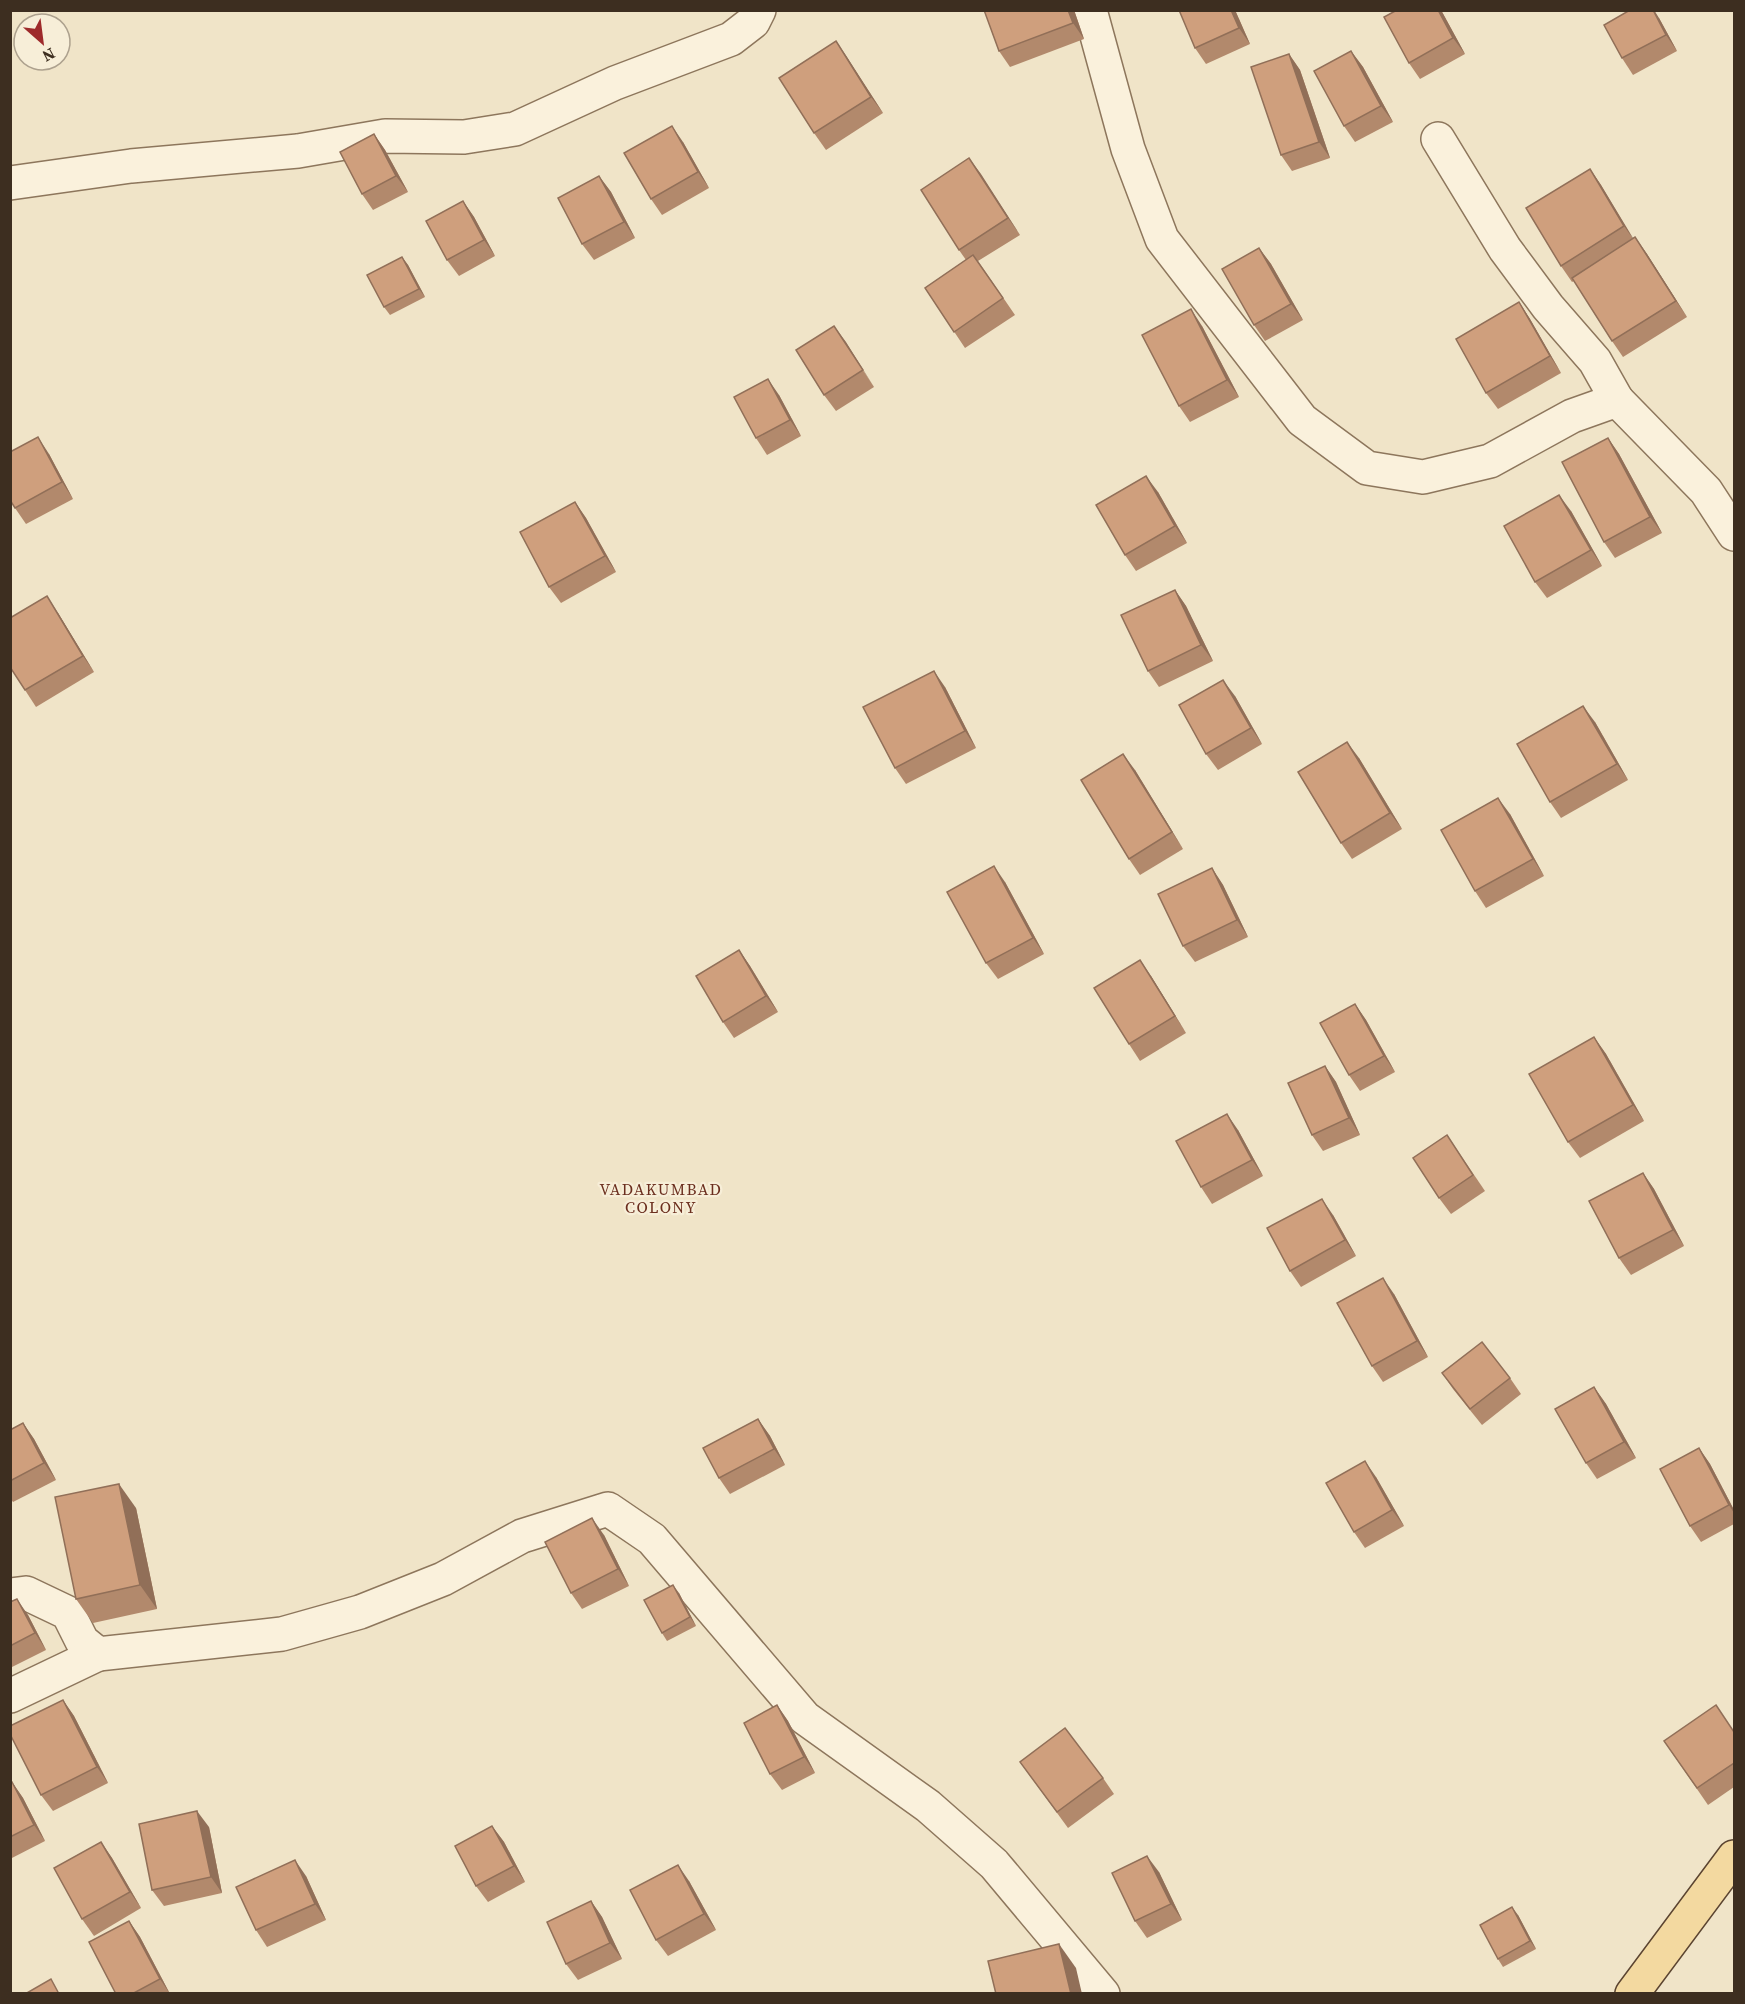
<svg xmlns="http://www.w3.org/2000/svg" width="1745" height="2004" viewBox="0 0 1745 2004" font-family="'Source Serif 4',serif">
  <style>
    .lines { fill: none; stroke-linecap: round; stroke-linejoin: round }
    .minor-casing { stroke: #8d765c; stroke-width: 36 }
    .major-casing { stroke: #5b4430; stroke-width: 36 }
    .minor { stroke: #faf1dc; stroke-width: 33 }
    .major { stroke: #f3d9a0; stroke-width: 33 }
    .wall { fill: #b2896c }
    .shaded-wall { fill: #916f58 }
    .building { fill: #cf9f7d; stroke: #916f58; stroke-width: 1.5 }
    .labels { text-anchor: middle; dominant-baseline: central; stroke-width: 4.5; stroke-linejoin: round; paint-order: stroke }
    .neighbourhood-label { font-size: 16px; letter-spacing: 1.5px; fill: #6b2e1e; stroke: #f7eed8 }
  </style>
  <rect width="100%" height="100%" fill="#f0e4c8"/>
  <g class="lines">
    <g class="minor-casing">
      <g id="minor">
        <path d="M1090 10 1128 149 1162 239 1302 420 1367 468 1423 477 1490 461 1572 416 1617 400 1706 491 1734 534"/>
        <path d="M1438 139 1505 249 1548 307 1595 361 1617 400"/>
        <path d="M10 183 131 166 298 151 385 136 464 137 515 129 615 83 731 39 753 22 759 10"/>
        <path d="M10 1595 26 1593 68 1613 82 1641 98 1654 282 1634 360 1612 443 1579 522 1536 608 1509 652 1539 805 1718 928 1806 994 1864 1103 1994"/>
        <path d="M10 1696 98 1654"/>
      </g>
    </g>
    <g class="major-casing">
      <path id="major" d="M1632 1994 1734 1857"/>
    </g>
    <use href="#minor" class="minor"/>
    <use href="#major" class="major"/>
  </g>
  <g class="wall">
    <path d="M984 10H1074L1084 39 1010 67 999 51Z"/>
    <path d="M1235 10 1250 44 1206 64 1195 48Z"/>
    <path d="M1397 10H1441L1465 54 1420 79 1409 63Z"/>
    <path d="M1659 18 1677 51 1633 75 1622 58Z"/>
    <path d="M836 41 883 113 826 150 814 133Z"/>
    <path d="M1351 51 1363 67 1393 122 1355 142 1344 126Z"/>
    <path d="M1289 54 1300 70 1330 158 1292 171 1281 155Z"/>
    <path d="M374 134 385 150 408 192 373 210 362 194Z"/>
    <path d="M683 142 709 188 662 215 651 199Z"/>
    <path d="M969 158 1020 235 978 261 1015 315 965 348 925 288 966 260 959 250Z"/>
    <path d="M1590 169 1601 185 1633 239 1635 237 1647 254 1687 317 1623 357 1612 341 1574 281 1572 282 1561 266Z"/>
    <path d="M599 176 611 192 635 238 594 260 582 244Z"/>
    <path d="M463 201 474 217 495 256 459 276 447 260Z"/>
    <path d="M1259 248 1271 264 1303 320 1265 341 1254 325Z"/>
    <path d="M402 257 408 265 425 297 390 315 384 307Z"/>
    <path d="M1519 302 1530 319 1561 373 1498 409 1486 393Z"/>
    <path d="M834 326 874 387 836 411 824 395Z"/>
    <path d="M1202 326 1239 397 1190 422 1179 406Z"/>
    <path d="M779 395 801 436 767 455 756 438Z"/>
    <path d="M1608 438 1619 454 1662 533 1615 558 1604 542Z"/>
    <path d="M49 454 73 499 26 524 15 508Z"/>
    <path d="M1158 492 1187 543 1136 571 1125 555Z"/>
    <path d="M575 502 586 518 616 572 561 603 549 587Z"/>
    <path d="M1571 511 1602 566 1547 598 1535 582Z"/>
    <path d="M1175 590 1186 606 1213 661 1159 687 1148 671Z"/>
    <path d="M58 613 94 672 36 707 25 690Z"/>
    <path d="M945 687 976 748 906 784 895 768Z"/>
    <path d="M1235 696 1262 744 1218 770 1206 754Z"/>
    <path d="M1595 722 1628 780 1561 818 1550 802Z"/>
    <path d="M1359 758 1402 829 1352 859 1341 843Z"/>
    <path d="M1135 770 1183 849 1140 875 1129 859Z"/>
    <path d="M1510 814 1544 876 1486 908 1475 891Z"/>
    <path d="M1212 868 1223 885 1248 937 1195 962 1183 946Z"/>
    <path d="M1005 882 1044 954 998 979 986 963Z"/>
    <path d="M739 950 750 966 778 1012 734 1038 723 1022Z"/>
    <path d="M1151 976 1186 1033 1140 1061 1129 1044Z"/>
    <path d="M1355 1004 1366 1020 1395 1072 1360 1091 1349 1075Z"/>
    <path d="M1594 1037 1606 1054 1644 1121 1580 1158 1568 1142Z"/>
    <path d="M1325 1066 1336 1082 1360 1135 1323 1151 1312 1135Z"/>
    <path d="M1238 1130 1263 1176 1212 1204 1201 1187Z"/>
    <path d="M1447 1135 1485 1191 1451 1214 1439 1198Z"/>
    <path d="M1643 1173 1654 1189 1684 1246 1631 1275 1619 1258Z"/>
    <path d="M1333 1215 1356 1256 1301 1287 1290 1271Z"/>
    <path d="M1394 1294 1428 1357 1383 1382 1372 1366Z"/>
    <path d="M1442 1373 1510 1378 1521 1394 1482 1425 1453 1389Z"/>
    <path d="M1594 1387 1606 1404 1636 1458 1597 1479 1586 1463Z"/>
    <path d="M758 1419 770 1436 785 1465 730 1494 719 1478Z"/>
    <path d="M23 1423 34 1439 56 1480 13 1502 10 1498V1430Z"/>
    <path d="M1699 1448 1710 1464 1734 1510V1524L1701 1542 1690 1526Z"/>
    <path d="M1376 1477 1404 1526 1365 1548 1354 1532Z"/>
    <path d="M136 1508 157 1609 93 1623 76 1599Z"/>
    <path d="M604 1535 629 1586 582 1609 571 1593Z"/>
    <path d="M679 1593 696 1626 667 1641 662 1633Z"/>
    <path d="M10 1602 28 1615 46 1650 10 1668Z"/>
    <path d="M63 1700 74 1716 108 1783 53 1811 41 1795Z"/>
    <path d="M777 1705 788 1721 815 1773 782 1790 770 1774Z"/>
    <path d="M1734 1731V1787L1708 1805 1664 1741Z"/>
    <path d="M1020 1762 1103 1778 1114 1794 1068 1828Z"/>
    <path d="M12 1782 23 1798 45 1841 10 1859V1783Z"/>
    <path d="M492 1826 504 1842 525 1882 488 1902 476 1886Z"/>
    <path d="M209 1827 222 1893 164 1906 152 1890Z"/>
    <path d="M101 1842 112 1858 141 1908 94 1936 82 1919Z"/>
    <path d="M1159 1872 1182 1920 1147 1938 1135 1921Z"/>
    <path d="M306 1876 326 1920 267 1947 256 1930Z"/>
    <path d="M689 1881 716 1930 668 1956 656 1940Z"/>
    <path d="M591 1901 602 1917 622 1959 578 1980 566 1964Z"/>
    <path d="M1518 1915 1536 1949 1503 1967 1498 1959Z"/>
    <path d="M129 1921 140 1937 170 1994H116Z"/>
  </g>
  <g class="shaded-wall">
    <path d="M1068 10H1074L1084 39 1073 23Z"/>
    <path d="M1231 10H1235L1250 44 1239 28Z"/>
    <path d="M1438 10H1441L1465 54 1453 38Z"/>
    <path d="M1653 10H1654L1659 18 1677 51 1666 35Z"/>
    <path d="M836 41 847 57 883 113 871 97Z"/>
    <path d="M1351 51 1363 67 1393 122 1381 106Z"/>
    <path d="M1289 54 1300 70 1330 158 1319 142Z"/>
    <path d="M672 126 683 142 709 188 698 172Z"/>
    <path d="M374 134 385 150 408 192 396 176Z"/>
    <path d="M969 158 981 174 1020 235 1008 218Z"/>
    <path d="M1590 169 1601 185 1636 243 1624 226Z"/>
    <path d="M599 176 611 192 635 238 624 222Z"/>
    <path d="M463 201 474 217 495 256 484 240Z"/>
    <path d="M1635 237 1647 254 1687 317 1676 301Z"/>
    <path d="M1259 248 1271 264 1303 320 1291 304Z"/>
    <path d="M402 257 408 265 425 297 419 289Z"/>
    <path d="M1519 302 1530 319 1561 373 1550 356Z"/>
    <path d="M1191 309 1202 326 1239 397 1227 380Z"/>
    <path d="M834 326 846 342 874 387 863 370Z"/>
    <path d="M768 379 779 395 801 436 790 420Z"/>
    <path d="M38 437 49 454 73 499 62 482Z"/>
    <path d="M1608 438 1619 454 1662 533 1650 517Z"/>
    <path d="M1146 476 1158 492 1187 543 1175 526Z"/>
    <path d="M1559 495 1571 511 1602 566 1591 550Z"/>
    <path d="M575 502 586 518 616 572 605 556Z"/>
    <path d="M1175 590 1186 606 1213 661 1201 645Z"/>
    <path d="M47 596 58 613 94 672 83 656Z"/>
    <path d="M934 671 945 687 976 748 965 731Z"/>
    <path d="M1223 680 1235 696 1262 744 1251 728Z"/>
    <path d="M1583 706 1595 722 1628 780 1617 764Z"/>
    <path d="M1347 742 1359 758 1402 829 1390 813Z"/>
    <path d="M1123 754 1135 770 1183 849 1172 832Z"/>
    <path d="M1498 798 1510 814 1544 876 1533 859Z"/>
    <path d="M994 866 1005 882 1044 954 1033 938Z"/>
    <path d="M1212 868 1223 885 1248 937 1237 920Z"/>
    <path d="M739 950 750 966 778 1012 766 996Z"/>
    <path d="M1140 960 1151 976 1186 1033 1175 1016Z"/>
    <path d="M1355 1004 1366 1020 1395 1072 1384 1056Z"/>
    <path d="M1594 1037 1606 1054 1644 1121 1633 1105Z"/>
    <path d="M1325 1066 1336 1082 1360 1135 1349 1118Z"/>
    <path d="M1227 1114 1238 1130 1263 1176 1252 1160Z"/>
    <path d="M1643 1173 1654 1189 1684 1246 1673 1230Z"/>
    <path d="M1322 1199 1333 1215 1356 1256 1345 1240Z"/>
    <path d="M1383 1278 1394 1294 1428 1357 1417 1341Z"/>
    <path d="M1594 1387 1606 1404 1636 1458 1624 1442Z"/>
    <path d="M758 1419 770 1436 785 1465 774 1449Z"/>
    <path d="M23 1423 34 1439 56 1480 44 1463Z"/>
    <path d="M1699 1448 1710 1464 1734 1510V1513L1729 1505Z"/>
    <path d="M1365 1461 1376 1477 1404 1526 1392 1510Z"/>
    <path d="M119 1484 136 1508 157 1609 140 1585Z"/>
    <path d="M592 1518 604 1535 629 1586 618 1569Z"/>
    <path d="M673 1585 679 1593 696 1626 690 1617Z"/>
    <path d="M17 1599 28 1615 46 1650 35 1633Z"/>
    <path d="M63 1700 74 1716 108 1783 97 1767Z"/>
    <path d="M777 1705 788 1721 815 1773 804 1757Z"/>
    <path d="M12 1782 23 1798 45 1841 34 1825Z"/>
    <path d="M197 1811 209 1827 222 1893 211 1877Z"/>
    <path d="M492 1826 504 1842 525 1882 514 1866Z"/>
    <path d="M101 1842 112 1858 141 1908 130 1892Z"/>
    <path d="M1147 1856 1159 1872 1182 1920 1171 1904Z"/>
    <path d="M295 1860 306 1876 326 1920 315 1904Z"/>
    <path d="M678 1865 689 1881 716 1930 704 1914Z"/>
    <path d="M591 1901 602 1917 622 1959 610 1943Z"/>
    <path d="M1512 1907 1518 1915 1536 1949 1530 1941Z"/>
    <path d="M129 1921 140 1937 170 1994 160 1979Z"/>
    <path d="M1059 1944 1076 1968 1082 1994H1071Z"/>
  </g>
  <g class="building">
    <path d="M984 10H1068L1073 23 999 51Z"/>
    <path d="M1179 10H1231L1239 28 1195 48Z"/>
    <path d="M1397 10H1438L1453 38 1409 63 1384 17Z"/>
    <path d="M1630 10H1653L1666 35 1622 58 1604 25Z"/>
    <path d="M836 41 871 97 814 133 779 78Z"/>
    <path d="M1351 51 1381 106 1344 126 1314 71Z"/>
    <path d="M1289 54 1319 142 1281 155 1251 67Z"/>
    <path d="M672 126 698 172 651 199 624 153Z"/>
    <path d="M374 134 396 176 362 194 340 152Z"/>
    <path d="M969 158 1008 218 959 250 921 190Z"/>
    <path d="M1590 169 1624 226 1561 266 1526 208Z"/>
    <path d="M599 176 624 222 582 244 558 198Z"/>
    <path d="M463 201 484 240 447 260 426 221Z"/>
    <path d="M1635 237 1676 301 1612 341 1572 278Z"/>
    <path d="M1259 248 1291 304 1254 325 1222 269Z"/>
    <path d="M973 255 1003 298 954 332 925 288Z"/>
    <path d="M402 257 419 289 384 307 367 275Z"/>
    <path d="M1519 302 1550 356 1486 393 1456 339Z"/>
    <path d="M1191 309 1227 380 1179 406 1142 335Z"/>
    <path d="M834 326 863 370 824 395 796 350Z"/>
    <path d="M768 379 790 420 756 438 734 397Z"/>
    <path d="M38 437 62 482 15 508 10 500V452Z"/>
    <path d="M1608 438 1650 517 1604 542 1562 462Z"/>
    <path d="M1146 476 1175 526 1125 555 1096 505Z"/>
    <path d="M1559 495 1591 550 1535 582 1504 526Z"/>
    <path d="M575 502 605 556 549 587 520 532Z"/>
    <path d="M1175 590 1201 645 1148 671 1121 615Z"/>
    <path d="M47 596 83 656 25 690 10 667V618Z"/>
    <path d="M934 671 965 731 895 768 863 707Z"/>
    <path d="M1223 680 1251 728 1206 754 1179 705Z"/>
    <path d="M1583 706 1617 764 1550 802 1517 744Z"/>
    <path d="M1347 742 1390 813 1341 843 1298 772Z"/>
    <path d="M1123 754 1172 832 1129 859 1081 780Z"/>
    <path d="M1498 798 1533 859 1475 891 1441 830Z"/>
    <path d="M994 866 1033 938 986 963 947 892Z"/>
    <path d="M1212 868 1237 920 1183 946 1158 894Z"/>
    <path d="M739 950 766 996 723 1022 696 976Z"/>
    <path d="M1140 960 1175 1016 1129 1044 1094 988Z"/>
    <path d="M1355 1004 1384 1056 1349 1075 1320 1023Z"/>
    <path d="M1594 1037 1633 1105 1568 1142 1529 1074Z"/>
    <path d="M1325 1066 1349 1118 1312 1135 1288 1083Z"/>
    <path d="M1227 1114 1252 1160 1201 1187 1176 1141Z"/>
    <path d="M1447 1135 1473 1175 1439 1198 1413 1158Z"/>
    <path d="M1643 1173 1673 1230 1619 1258 1589 1201Z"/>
    <path d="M1322 1199 1345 1240 1290 1271 1267 1228Z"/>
    <path d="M1383 1278 1417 1341 1372 1366 1337 1303Z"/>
    <path d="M1482 1342 1510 1378 1470 1409 1442 1373Z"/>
    <path d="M1594 1387 1624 1442 1586 1463 1555 1409Z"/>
    <path d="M758 1419 774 1449 719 1478 703 1448Z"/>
    <path d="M23 1423 44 1463 10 1481V1430Z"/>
    <path d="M1699 1448 1729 1505 1690 1526 1660 1469Z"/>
    <path d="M1365 1461 1392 1510 1354 1532 1326 1483Z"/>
    <path d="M119 1484 140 1585 76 1599 55 1497Z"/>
    <path d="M592 1518 618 1569 571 1593 545 1542Z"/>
    <path d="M673 1585 690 1617 662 1633 644 1600Z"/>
    <path d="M17 1599 35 1633 10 1646V1602Z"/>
    <path d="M63 1700 97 1767 41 1795 10 1734V1726Z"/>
    <path d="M777 1705 804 1757 770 1774 744 1723Z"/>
    <path d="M1716 1705 1734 1732V1763L1697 1788 1664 1741Z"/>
    <path d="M1065 1728 1103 1778 1057 1812 1020 1762Z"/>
    <path d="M12 1782 34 1825 10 1837V1783Z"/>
    <path d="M197 1811 211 1877 152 1890 139 1824Z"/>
    <path d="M492 1826 514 1866 476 1886 455 1846Z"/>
    <path d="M101 1842 130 1892 82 1919 54 1868Z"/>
    <path d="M1147 1856 1171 1904 1135 1921 1112 1873Z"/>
    <path d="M295 1860 315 1904 256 1930 236 1887Z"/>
    <path d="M678 1865 704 1914 656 1940 630 1890Z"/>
    <path d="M591 1901 610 1943 566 1964 547 1922Z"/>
    <path d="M1512 1907 1530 1941 1498 1959 1480 1925Z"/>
    <path d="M129 1921 160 1979 132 1994H116L89 1942Z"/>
    <path d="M1059 1944 1071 1994H996L988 1961Z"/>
    <path d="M51 1979 59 1994H25Z"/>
  </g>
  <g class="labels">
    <g class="neighbourhood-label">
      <text x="661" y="1189">VADAKUMBAD<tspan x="661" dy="18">COLONY</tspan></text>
    </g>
  </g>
  <rect width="1745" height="2004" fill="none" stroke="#3d2e20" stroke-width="24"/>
  <g transform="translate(42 42) rotate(152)"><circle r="28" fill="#f7eed8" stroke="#ada18e" stroke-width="1.5"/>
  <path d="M0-4.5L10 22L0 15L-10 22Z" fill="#9e2a2b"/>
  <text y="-9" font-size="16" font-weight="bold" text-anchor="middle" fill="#3d2e20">N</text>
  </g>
</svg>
